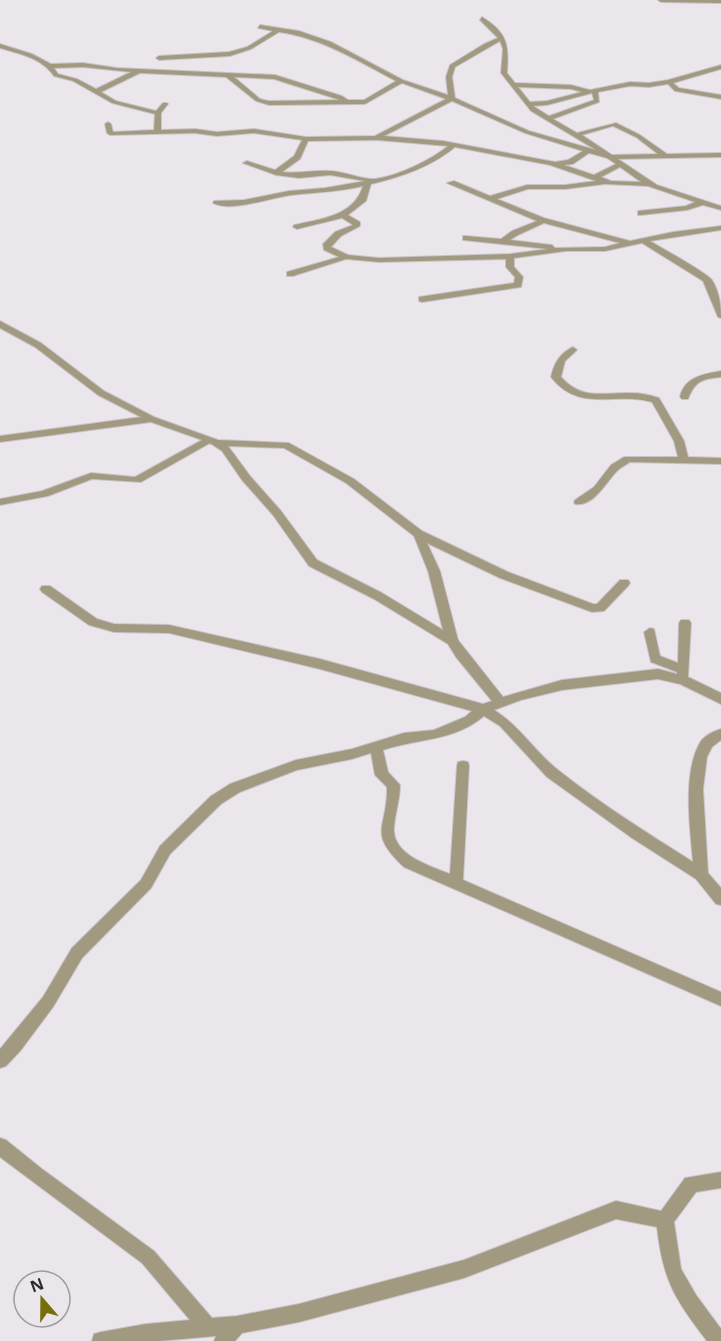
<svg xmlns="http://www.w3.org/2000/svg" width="721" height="1341" viewBox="0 0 721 1341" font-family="'Noto Sans',sans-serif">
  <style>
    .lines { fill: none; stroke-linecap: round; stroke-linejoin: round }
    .minor-casing { stroke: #c8c4c9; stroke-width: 2 }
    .minor { fill: #a19a80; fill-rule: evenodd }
  </style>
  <rect width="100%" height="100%" fill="#eae6eb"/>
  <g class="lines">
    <g class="minor-casing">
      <g id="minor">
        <path d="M658 0H721V3L661 2Z"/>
        <path d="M482 17C508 33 509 45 507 73L515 83 571 85 590 90 630 82 649 83 668 80 721 65V69L673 83 679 88 721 95V99L675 91 668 84 649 87 630 86 598 92 599 102 553 119 577 133 616 123 640 135 667 154 721 153V157L618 159 657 185 721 206V210L703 205 687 210 641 215H638V211L686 206 695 202 648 186 605 184 565 189H528L497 199 544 218 630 241 673 232 721 226V230L650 241C663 249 704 271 712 280 719 291 721 305 721 318L718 317 703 281 642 243 605 251H566L514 258V267L523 277 521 287 422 302 419 301V297L514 283 515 277 506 267V259L379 262 346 259 293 276H287V272L339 257 324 250 323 244 335 232 353 225 342 218 297 229 293 227 294 225C321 219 354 216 363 186 339 192 316 192 292 195 272 197 231 213 213 203L214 201 244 200 289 191 325 188 365 181 330 175 299 178 276 175 243 163 247 161 275 170 294 156 302 140 254 133 217 136 195 133 110 135 107 133 105 124 108 122 111 124 113 132 154 130 155 114 112 103 73 81 54 76C42 58 20 54 0 48V44L32 54 51 64 83 63 117 68 275 75 342 96 348 100H364L396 81C358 61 322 38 279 32L251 49 230 56 159 60 156 58 159 56 229 52 247 47 273 31 258 28 260 25 299 31 331 42 403 80 448 95 446 77 450 65 484 44 498 38 480 20ZM500 41 503 49 501 73 531 111 596 150 529 131 455 98 452 77 455 67ZM83 67 131 72 96 89 77 79 58 74 54 68ZM140 73 226 77 256 101 269 105 365 104 402 83 446 99 375 136 306 137 254 129 217 132 195 129 161 130V113L168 104 167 103H163L156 111 116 101 101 92ZM234 77 274 79 340 100 269 101 260 99ZM518 87 571 89 582 92 547 101 530 102ZM592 93 594 100 549 116 533 106 547 105ZM452 101 525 133 583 151 568 160 555 162 443 141 384 136ZM613 126 636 137 658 154 612 155 582 135ZM377 140 448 146C431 160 398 176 375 179 362 180 344 171 329 171 313 170 299 174 282 172L300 159 308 141ZM455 147 550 165 596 181 565 185H527L490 196 454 181 447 183 537 221 512 231 501 239 466 236H463V240L548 249 510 254 379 258 348 255 331 247 341 236 360 226V222L348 215 366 201 371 184C401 177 431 167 455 147ZM589 153 607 158 616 164 594 175 564 165 573 164ZM620 167 641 182 611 181 601 177ZM544 223 620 243 605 247 555 248 552 245 510 240 518 235Z"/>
        <path d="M0 321 41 343 104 391 154 417 218 440 289 443 354 479 422 531 508 572 593 604H597L620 580H628L630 583 628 586 604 611 592 612 500 578 427 543 440 571 458 640 503 697 562 680 658 669 677 674V672L651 662 644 632 650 628 654 629 660 656 678 663 679 623 681 620H689L691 623 688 677 721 693V704L680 684 658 679 562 690 521 700 494 710C520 726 535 752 558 770 601 804 647 833 693 862 690 828 682 771 701 741 706 735 714 731 721 729V740L712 747 707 757 703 789 708 873 721 888V905L716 904 696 879 632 838 547 777 500 726 484 716C453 742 419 738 383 750L388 772 400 785C400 800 395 813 394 828 392 855 430 866 450 874L457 766 458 762 463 761 468 762 469 766 463 880 721 992V1006L404 867C366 831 388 829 387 787L375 775 371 753 352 759 297 770 240 792 221 804 170 854 151 888 82 958 53 1007 21 1050 6 1066 0 1068V1049L43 997 72 948 141 880 160 846 211 796 230 784 296 760 352 749 404 733 434 730 465 717 472 711 320 669 169 633 114 632 89 625 42 592 40 589 42 586H50L97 619 114 624 169 625 320 659 483 704 492 701 456 657 448 644 374 599 309 566 273 515 242 480 222 451 210 443 141 482 92 479 48 496 0 505V499L42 491 91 473 135 477 202 440 151 422 0 442V436L141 417 98 395 35 347 0 328ZM228 446 284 448 346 483 414 536 428 571 443 630 382 593 317 560 281 511 250 476Z"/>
        <path d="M573 347 577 350 565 361 561 377C582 401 603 392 631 393 641 393 650 395 659 398L684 441 688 457 721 458V464L630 462C626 465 621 467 617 471 606 482 594 507 575 504L574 502 575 500 594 487 611 465 624 457H678L674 441 652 402C615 391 580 414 551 377 554 363 560 353 573 347Z"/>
        <path d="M721 371V377C702 379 695 381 688 399H682L680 397C684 377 704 374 721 371Z"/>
        <path d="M0 1138 6 1140 42 1169 154 1251 212 1318 237 1316 299 1304 464 1260 616 1201 661 1211 685 1178 721 1172V1188L696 1192 674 1222 681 1269 696 1295 721 1329V1341H707C675 1299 663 1281 657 1227L616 1219 464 1278 299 1322 242 1333 235 1341H214L216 1336 159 1341H92L94 1334 101 1332 146 1324 190 1320 142 1263 0 1157Z"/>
      </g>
    </g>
    <use href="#minor" class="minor"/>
  </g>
  <g transform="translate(42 1299) rotate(340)"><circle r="28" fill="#eae6eb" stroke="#9e9b9f" stroke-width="1.5"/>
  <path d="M0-4.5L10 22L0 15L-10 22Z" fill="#776d0a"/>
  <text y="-9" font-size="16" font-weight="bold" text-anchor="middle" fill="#2c2a2c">N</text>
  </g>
</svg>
